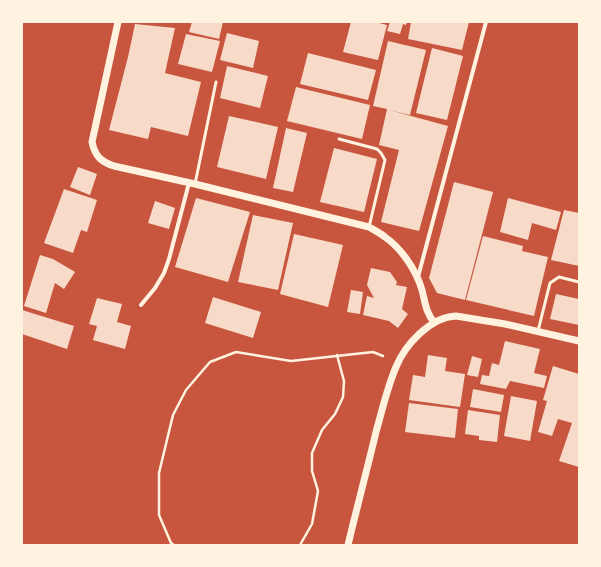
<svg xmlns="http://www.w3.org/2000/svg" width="601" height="567" viewBox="0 0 601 567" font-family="'Noto Sans',sans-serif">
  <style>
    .building { fill: #f7dbc8 }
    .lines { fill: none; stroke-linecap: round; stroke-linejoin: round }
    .path { stroke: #fff3e0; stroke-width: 2.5 }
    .service { stroke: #fff3e0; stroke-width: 3 }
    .minor { stroke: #fff3e0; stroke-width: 4 }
    .tertiary { stroke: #fff3e0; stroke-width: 7 }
  </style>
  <rect width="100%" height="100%" fill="#c8553d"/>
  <g class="building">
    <path d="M192 22H223L219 39 189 32Z"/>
    <path d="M351 22H375L387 25 378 60 343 52Z"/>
    <path d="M390 22H407L406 25 403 24 400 34 387 31Z"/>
    <path d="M411 22H469L462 50 408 39Z"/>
    <path d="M135 24 175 28 165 73 201 82 188 136 151 127 148 139 109 130 128 57Z"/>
    <path d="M227 33 259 41 253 68 220 60Z"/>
    <path d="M186 34 220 41 212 72 178 64Z"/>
    <path d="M388 41 426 50 410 115 389 110 448 126 419 231 381 222 399 150 379 145 387 109 373 106Z"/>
    <path d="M432 48 463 56 447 120 416 113Z"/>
    <path d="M308 53 376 70 368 100 300 84Z"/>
    <path d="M227 66 268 76 260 108 220 98Z"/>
    <path d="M296 87 370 105 362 139 287 121Z"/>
    <path d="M229 116 278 127 266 179 217 167Z"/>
    <path d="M286 128 307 133 293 192 273 188Z"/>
    <path d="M334 148 377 159 364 212 320 202Z"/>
    <path d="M78 167 97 174 90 195 70 187Z"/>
    <path d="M454 182 493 192 465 300 437 293 429 278Z"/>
    <path d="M64 189 97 200 87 232 81 230 73 253 44 243Z"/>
    <path d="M196 198 250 212 228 282 175 267Z"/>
    <path d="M508 198 561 212 556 230 532 223 528 240 500 232Z"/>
    <path d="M155 201 175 208 169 229 148 223Z"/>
    <path d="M564 210 579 213V266L551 260Z"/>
    <path d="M253 215 293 223 278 290 238 282Z"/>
    <path d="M294 234 343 245 328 307 280 294Z"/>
    <path d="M483 236 523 246 522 251 548 257 534 316 466 300Z"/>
    <path d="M40 255 53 259 75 272 64 289 55 283 46 313 24 306Z"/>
    <path d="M371 268 390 272 397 282 396 285 407 287 402 309 408 314 398 328 389 321 363 315 367 296 374 298 367 285Z"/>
    <path d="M351 290 363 292 360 314 347 312Z"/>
    <path d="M556 294 579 299V325L550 319Z"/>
    <path d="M213 297 261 312 253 338 205 323Z"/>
    <path d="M97 298 122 304 117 322 131 326 125 349 93 340 97 326 89 324Z"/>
    <path d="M22 310 74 326 67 349 22 334Z"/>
    <path d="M505 341 540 349 534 373 547 376 544 388 510 381 506 389 480 384 482 375 489 376 492 363 499 365Z"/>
    <path d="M428 355 447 358 445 371 465 374 460 407 409 400 413 375 425 377Z"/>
    <path d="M472 356 482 359 478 377 467 375Z"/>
    <path d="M553 366 579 374V467L559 461 572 423 558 419 552 436 538 432 547 401 543 400Z"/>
    <path d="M473 389 504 395 501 412 470 407Z"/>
    <path d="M511 396 537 401 530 441 504 436Z"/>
    <path d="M409 403 458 409 455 438 405 432Z"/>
    <path d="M468 410 500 415 497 442 479 440V436L465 434Z"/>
  </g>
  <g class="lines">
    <g class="path">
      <path d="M174 545 171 543 159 515V473L173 415 186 390 210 362 236 352 291 361 373 352 383 356"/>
      <path d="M300 545 312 524 318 491 312 471V453L322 430 335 414 343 397 344 381 337 355"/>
    </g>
    <g class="service">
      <path d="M339 139 377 149 381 153 385 160 369 227"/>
      <path d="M195 184 216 82"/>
      <path d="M538 331 550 283 559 277 579 282"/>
    </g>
    <g class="minor">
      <path d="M418 277 486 22"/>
      <path d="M141 305 155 288 164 273 169 259 189 183"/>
    </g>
    <g class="tertiary">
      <path d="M118 22 92 142C95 156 101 162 114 166L195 184 369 227C374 230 380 233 385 237 402 249 416 270 422 290 425 302 426 313 434 322"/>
      <path d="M348 545C357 507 367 470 376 432 382 411 387 388 396 367 405 345 430 317 456 316L505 324 579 341"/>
    </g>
  </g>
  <rect width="601" height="567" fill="none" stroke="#fff3e0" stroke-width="46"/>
</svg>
